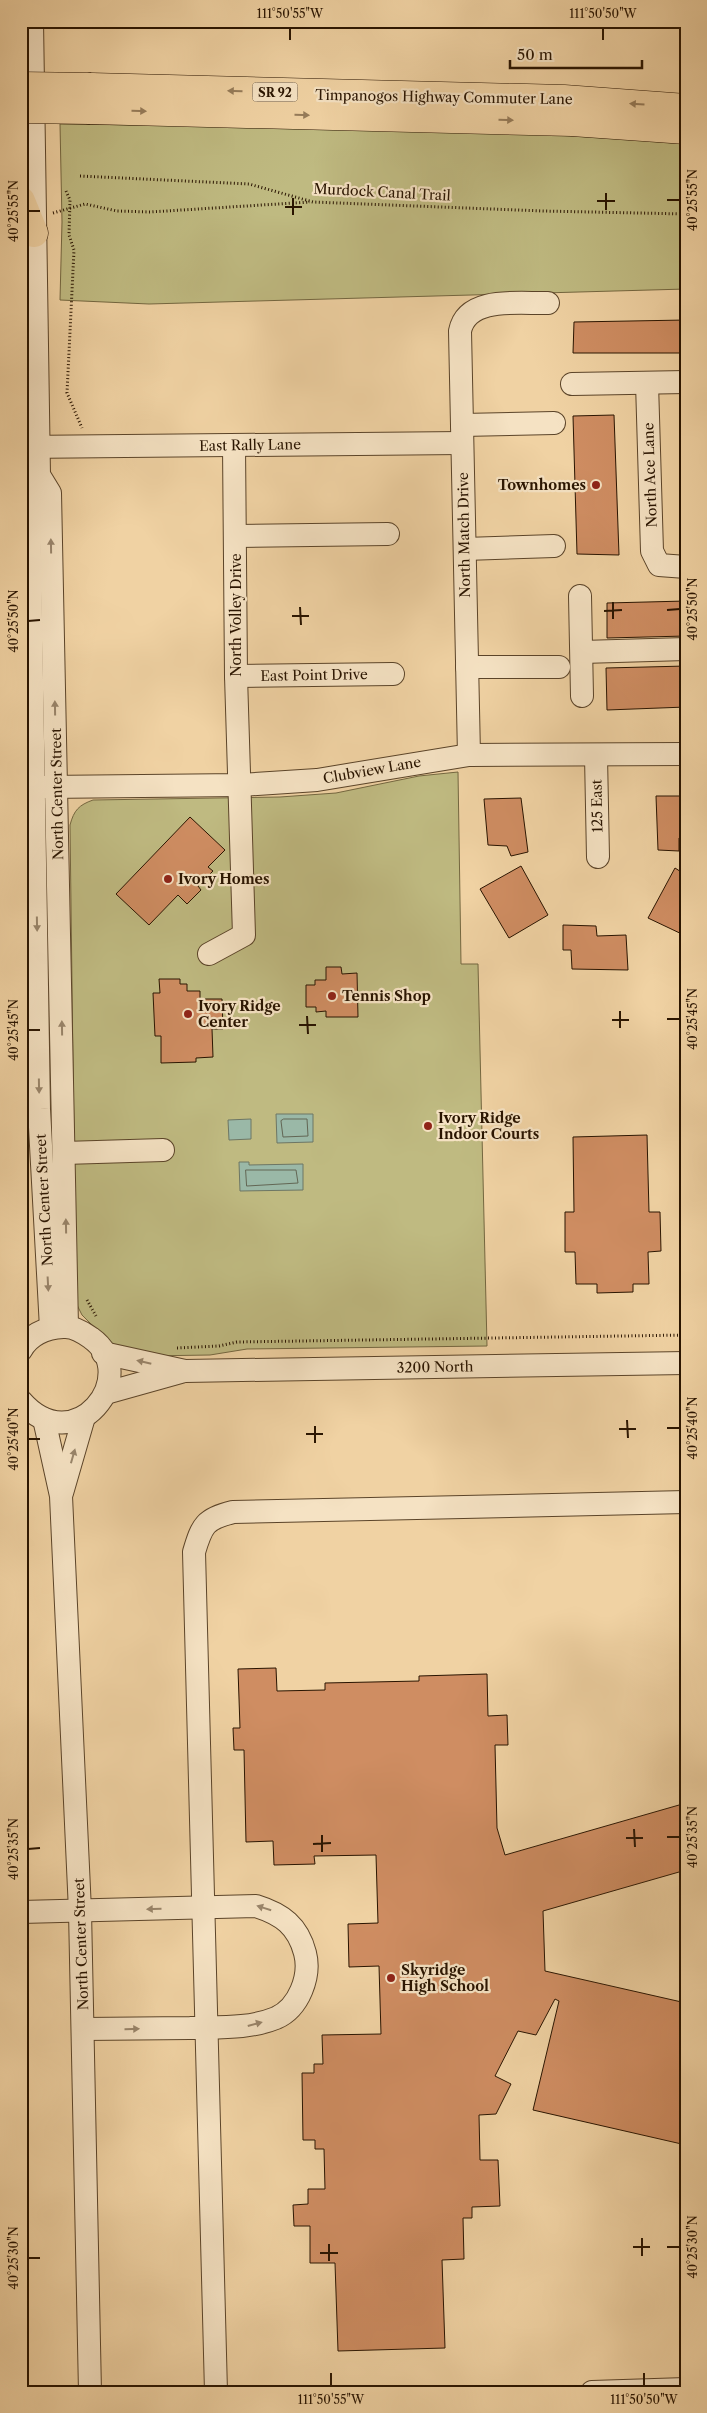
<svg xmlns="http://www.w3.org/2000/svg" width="707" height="2413" viewBox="0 0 707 2413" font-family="'Libre Caslon Text',serif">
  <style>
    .green { fill: #bfba81; stroke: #746740 }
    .water { fill: #9ab8a7; stroke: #6d7664 }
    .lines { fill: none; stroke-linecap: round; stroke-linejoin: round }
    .shore { stroke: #626654; stroke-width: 1 }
    .building { fill: #cf8d62; stroke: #291400 }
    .minor-casing { stroke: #5b4429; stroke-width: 24 }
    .major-casing { stroke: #291400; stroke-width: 29 }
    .path { stroke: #291400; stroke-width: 3; stroke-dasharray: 1 2.5; stroke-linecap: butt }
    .minor { stroke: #f5e2c3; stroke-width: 22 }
    .major { stroke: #f0d2a3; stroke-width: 28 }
    .major-bridge-casing { stroke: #291400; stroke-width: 29; stroke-linecap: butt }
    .major-bridge { stroke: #f0d2a3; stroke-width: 28 }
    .oneway { fill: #967c5a }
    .oneway2 { fill: #99856b }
    .ticks { fill: none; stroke: #291400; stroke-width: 2 }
    .poi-dot { fill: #8f2418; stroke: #f5e2c3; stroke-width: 2 }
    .labels { text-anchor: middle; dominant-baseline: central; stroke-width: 4.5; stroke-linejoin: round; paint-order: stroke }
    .shield { fill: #f5e2c3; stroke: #66523a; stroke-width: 1 }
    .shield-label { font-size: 12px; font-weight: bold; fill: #291400 }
    .street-label { font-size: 14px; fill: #291400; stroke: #f5e2c3 }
    .poi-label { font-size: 14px; font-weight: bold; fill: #291400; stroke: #f5e2c3; text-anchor: start }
    .neatline { fill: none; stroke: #291400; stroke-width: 2 }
    .ticks-label { font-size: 12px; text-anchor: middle; fill: #291400 }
  </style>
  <rect width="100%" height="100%" fill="#f0d2a3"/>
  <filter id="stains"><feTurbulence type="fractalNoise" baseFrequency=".004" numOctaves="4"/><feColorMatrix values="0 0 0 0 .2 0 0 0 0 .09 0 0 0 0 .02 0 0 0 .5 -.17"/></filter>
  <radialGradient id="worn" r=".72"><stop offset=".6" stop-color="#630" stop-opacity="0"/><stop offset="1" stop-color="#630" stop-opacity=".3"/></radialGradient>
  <g class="green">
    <path d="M60 124C269 127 478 126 686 144V289L149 304 60 300 62 222Z"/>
    <path d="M458 772 461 964H478L487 1346 247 1349 210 1355 145 1356 115 1348 82 1315 76 1303 70 825C74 810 79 805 93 800L280 797 336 793 419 776Z"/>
  </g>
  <g class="water">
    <path d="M276 1114H313V1142L277 1143Z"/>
    <path d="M251 1119V1139L229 1140 228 1120Z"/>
    <path d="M239 1162H249V1165L303 1164V1190L240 1191Z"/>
  </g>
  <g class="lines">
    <g class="shore">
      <path d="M284 1119H307L308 1136 283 1137 281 1121Z"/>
      <path d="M246 1170H296L298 1183 247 1186Z"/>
    </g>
  </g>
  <g class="building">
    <path d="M686 320V353H573L574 322Z"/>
    <path d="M614 415 619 555 577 554 573 416Z"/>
    <path d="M686 601V636L607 638V603Z"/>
    <path d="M686 666V707L607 710 606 668Z"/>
    <path d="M656 796H686V838H679V851L658 850Z"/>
    <path d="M521 798 528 852 511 856 507 846 488 845 484 799Z"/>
    <path d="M190 817 225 850 208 867 213 871 198 886 201 890 187 904 178 895 149 925 116 894Z"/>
    <path d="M521 866 548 915 509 938 480 889Z"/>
    <path d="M675 868 686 875V936L648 918Z"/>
    <path d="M563 925 596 926 597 936 626 935 628 970 572 969 571 950H563Z"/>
    <path d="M326 967H341L342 974 357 973 358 1017H326V1011L316 1012V1007H306V985H315V980H326Z"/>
    <path d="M159 979H180V984H187V991H200V999H222L223 1029H212L213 1057 196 1058V1062L161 1063V1036H155L153 993H160Z"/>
    <path d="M647 1135 649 1212H660L661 1251 648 1252 649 1284H633V1292L597 1293V1284H576L575 1252H565V1212H574L573 1137Z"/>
    <path d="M276 1668 277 1691 325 1690V1683L419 1681V1676L487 1674 488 1716 507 1715 508 1745H495L497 1828 505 1855 686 1803V1870L543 1911 545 1971 686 2003V2145L533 2110 559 2001 555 1999 536 2035 518 2031 495 2076 511 2084 496 2114 479 2115 480 2160H498L500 2206 472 2207V2218H463L464 2259 442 2260 445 2348 338 2351 335 2263H310V2226H294L293 2205 308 2204V2189H325L324 2149H315V2140H303L302 2073H314V2064H323L322 2035 381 2034 379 1966 349 1967 348 1924 378 1923 376 1855 314 1856 315 1864 274 1865 273 1841 246 1842 244 1750H234L233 1728H240L238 1669Z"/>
  </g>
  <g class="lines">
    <g class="minor-casing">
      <g id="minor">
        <path d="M32 21 39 475 50 493 67 1327"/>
        <path d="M647 383 652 551 659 565 686 567"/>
        <path d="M572 384 686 382"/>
        <path d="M462 425 554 423"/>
        <path d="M21 447 462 443"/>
        <path d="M39 475 29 495 39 1109 51 1328"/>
        <path d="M236 536 388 534"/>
        <path d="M465 549 554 546"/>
        <path d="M580 596 582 696"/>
        <path d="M582 652 686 649"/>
        <path d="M467 667H559"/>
        <path d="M236 676 393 674"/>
        <path d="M469 755 460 331C467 295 521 304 548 303"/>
        <path d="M596 756 598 857"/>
        <path d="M44 787 241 785 317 780 469 755 686 754"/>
        <path d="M209 954 244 935 236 676 234 445"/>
        <path d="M64 1153 163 1150"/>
        <path d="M21 1350C30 1334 46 1328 63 1327 73 1326 83 1332 91 1338 143 1375 75 1463 21 1401"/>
        <path d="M103 1353 185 1371 686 1363"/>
        <path d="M106 1393 181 1372"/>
        <path d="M44 1419 61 1496 80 1911 90 2392"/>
        <path d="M62 1493 84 1417"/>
        <path d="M21 1912 256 1906C282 1914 298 1926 305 1953 311 1976 299 2008 276 2018 249 2029 219 2027 190 2028 154 2028 118 2029 83 2029"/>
        <path d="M216 2392 194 1552C202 1525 205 1519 233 1512L686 1502"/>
        <path d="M592 2392 686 2389"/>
      </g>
    </g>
    <g class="major-casing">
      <g id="major">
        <path d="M91 87 564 99 686 108"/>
        <path d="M90 110 572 122 686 130"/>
        <path d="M21 201 34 233"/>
      </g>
    </g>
    <g class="path">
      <path d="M80 176 249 184 313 202 543 211 686 214"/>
      <path d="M66 191 70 200 69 235 74 250 67 393 82 428"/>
      <path d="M53 213 85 204 117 211 150 212 310 202"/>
      <path d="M21 1257 27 1266"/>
      <path d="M87 1300 96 1316"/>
      <path d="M177 1348 219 1346 237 1342 686 1335"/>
    </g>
    <use href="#minor" class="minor"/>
    <use href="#major" class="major"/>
    <g class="major-bridge-casing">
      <g id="major-bridge">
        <path d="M21 86 91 87"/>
        <path d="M21 109 90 110"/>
      </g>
    </g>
    <use href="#major-bridge" class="major-bridge"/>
  </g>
  <defs><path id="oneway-solid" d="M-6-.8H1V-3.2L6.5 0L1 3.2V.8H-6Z" transform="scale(1.25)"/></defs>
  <g class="oneway">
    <use href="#oneway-solid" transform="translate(235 91) rotate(-178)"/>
    <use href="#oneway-solid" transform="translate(637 104) rotate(-176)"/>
    <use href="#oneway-solid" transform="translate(139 111) rotate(1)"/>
    <use href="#oneway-solid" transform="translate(302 115) rotate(1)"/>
    <use href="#oneway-solid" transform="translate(506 120) rotate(2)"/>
  </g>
  <g class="oneway2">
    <use href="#oneway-solid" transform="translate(51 546) rotate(-91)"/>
    <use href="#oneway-solid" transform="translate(55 708) rotate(-91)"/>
    <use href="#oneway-solid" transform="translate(37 924) rotate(89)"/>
    <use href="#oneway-solid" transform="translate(62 1028) rotate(-91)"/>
    <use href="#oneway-solid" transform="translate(39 1086) rotate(89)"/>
    <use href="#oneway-solid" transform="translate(66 1226) rotate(-91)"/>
    <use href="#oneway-solid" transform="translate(48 1284) rotate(87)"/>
    <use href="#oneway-solid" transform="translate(144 1362) rotate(-167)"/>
    <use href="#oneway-solid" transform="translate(73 1456) rotate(-74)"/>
    <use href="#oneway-solid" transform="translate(264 1908) rotate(-163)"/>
    <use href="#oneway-solid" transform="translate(154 1909) rotate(178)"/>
    <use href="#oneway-solid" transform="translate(255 2024) rotate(-15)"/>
    <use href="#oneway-solid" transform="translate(132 2029) rotate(-1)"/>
  </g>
  <path class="ticks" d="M290 28V40M603 28V40M606 193V210M293 198V215M667 200H680M597 201H615M285 207H302M28 211H40M613 602V619M300 607 301 625M667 610 680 609M604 611 622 610M292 616H309M28 621 40 620M620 1011V1028M307 1016 308 1034M667 1019H680M612 1020H629M299 1025H316M28 1030H40M627 1420 628 1438M315 1426V1443M667 1428H680M619 1429H636M306 1434H323M28 1439H40M634 1829 635 1847M322 1835V1852M667 1837H680M626 1838H643M313 1844 331 1843M28 1849 40 1848M642 2238V2256M329 2244V2261M633 2247H650M667 2247H680M320 2253H338M28 2258H40M331 2373V2386M644 2373V2386"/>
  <g class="poi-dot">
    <circle cx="596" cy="485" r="5"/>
    <circle cx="168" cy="879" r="5"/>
    <circle cx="332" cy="996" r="5"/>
    <circle cx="188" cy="1014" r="5"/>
    <circle cx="428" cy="1126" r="5"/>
    <circle cx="391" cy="1978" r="5"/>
  </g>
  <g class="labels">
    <rect class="shield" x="252.5" y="82.5" width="45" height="19" rx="4"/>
    <g class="shield-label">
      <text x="275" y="92">SR 92</text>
    </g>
    <g class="street-label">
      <text transform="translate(444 97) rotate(1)">Timpanogos Highway Commuter Lane</text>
      <text transform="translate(382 192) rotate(3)">Murdock Canal Trail</text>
      <text transform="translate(250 445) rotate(-1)">East Rally Lane</text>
      <text transform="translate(650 475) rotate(-92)">North Ace Lane</text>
      <text transform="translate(464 535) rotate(-91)">North Match Drive</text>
      <text transform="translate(236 615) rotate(-90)">North Volley Drive</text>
      <text transform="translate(314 675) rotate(-1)">East Point Drive</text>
      <text transform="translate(372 770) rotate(-10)">Clubview Lane</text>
      <text transform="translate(57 794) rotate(-91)">North Center Street</text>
      <text transform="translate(597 806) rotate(-91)">125 East</text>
      <text transform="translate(44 1200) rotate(-93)">North Center Street</text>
      <text transform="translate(435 1367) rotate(-1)">3200 North</text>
      <text transform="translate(81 1944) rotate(-92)">North Center Street</text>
    </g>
    <g class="poi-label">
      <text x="586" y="485" text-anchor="end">Townhomes</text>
      <text x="178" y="879">Ivory Homes</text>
      <text x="342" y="996">Tennis Shop</text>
      <text x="198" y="1006">Ivory Ridge<tspan x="198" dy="16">Center</tspan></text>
      <text x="438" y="1118">Ivory Ridge<tspan x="438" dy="16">Indoor Courts</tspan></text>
      <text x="401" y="1970">Skyridge<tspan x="401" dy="16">High School</tspan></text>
    </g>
  </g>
  <rect width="707" height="2413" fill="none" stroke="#f0d2a3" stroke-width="55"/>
  <path d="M510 60v8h132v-8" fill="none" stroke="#291400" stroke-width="2.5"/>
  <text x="517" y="60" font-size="15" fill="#291400" stroke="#f5e2c3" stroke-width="4" paint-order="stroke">50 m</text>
  <rect x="28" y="28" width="652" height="2358" class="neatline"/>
  <g class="ticks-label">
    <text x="290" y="18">111°50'55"W</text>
    <text x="603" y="18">111°50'50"W</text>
    <text transform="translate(693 200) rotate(-90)" y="4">40°25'55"N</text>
    <text transform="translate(14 211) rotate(-90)" y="4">40°25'55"N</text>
    <text transform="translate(693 609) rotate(-90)" y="4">40°25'50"N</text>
    <text transform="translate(14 621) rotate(-90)" y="4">40°25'50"N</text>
    <text transform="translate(693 1019) rotate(-90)" y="4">40°25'45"N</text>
    <text transform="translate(14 1030) rotate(-90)" y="4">40°25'45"N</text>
    <text transform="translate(693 1428) rotate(-90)" y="4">40°25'40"N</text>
    <text transform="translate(14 1439) rotate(-90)" y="4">40°25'40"N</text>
    <text transform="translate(693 1837) rotate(-90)" y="4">40°25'35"N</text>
    <text transform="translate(14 1849) rotate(-90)" y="4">40°25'35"N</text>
    <text transform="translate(693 2247) rotate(-90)" y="4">40°25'30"N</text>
    <text transform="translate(14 2258) rotate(-90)" y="4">40°25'30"N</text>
    <text x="331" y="2404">111°50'55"W</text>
    <text x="644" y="2404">111°50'50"W</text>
  </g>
  <rect width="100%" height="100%" filter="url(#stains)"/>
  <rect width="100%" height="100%" fill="url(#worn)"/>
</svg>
